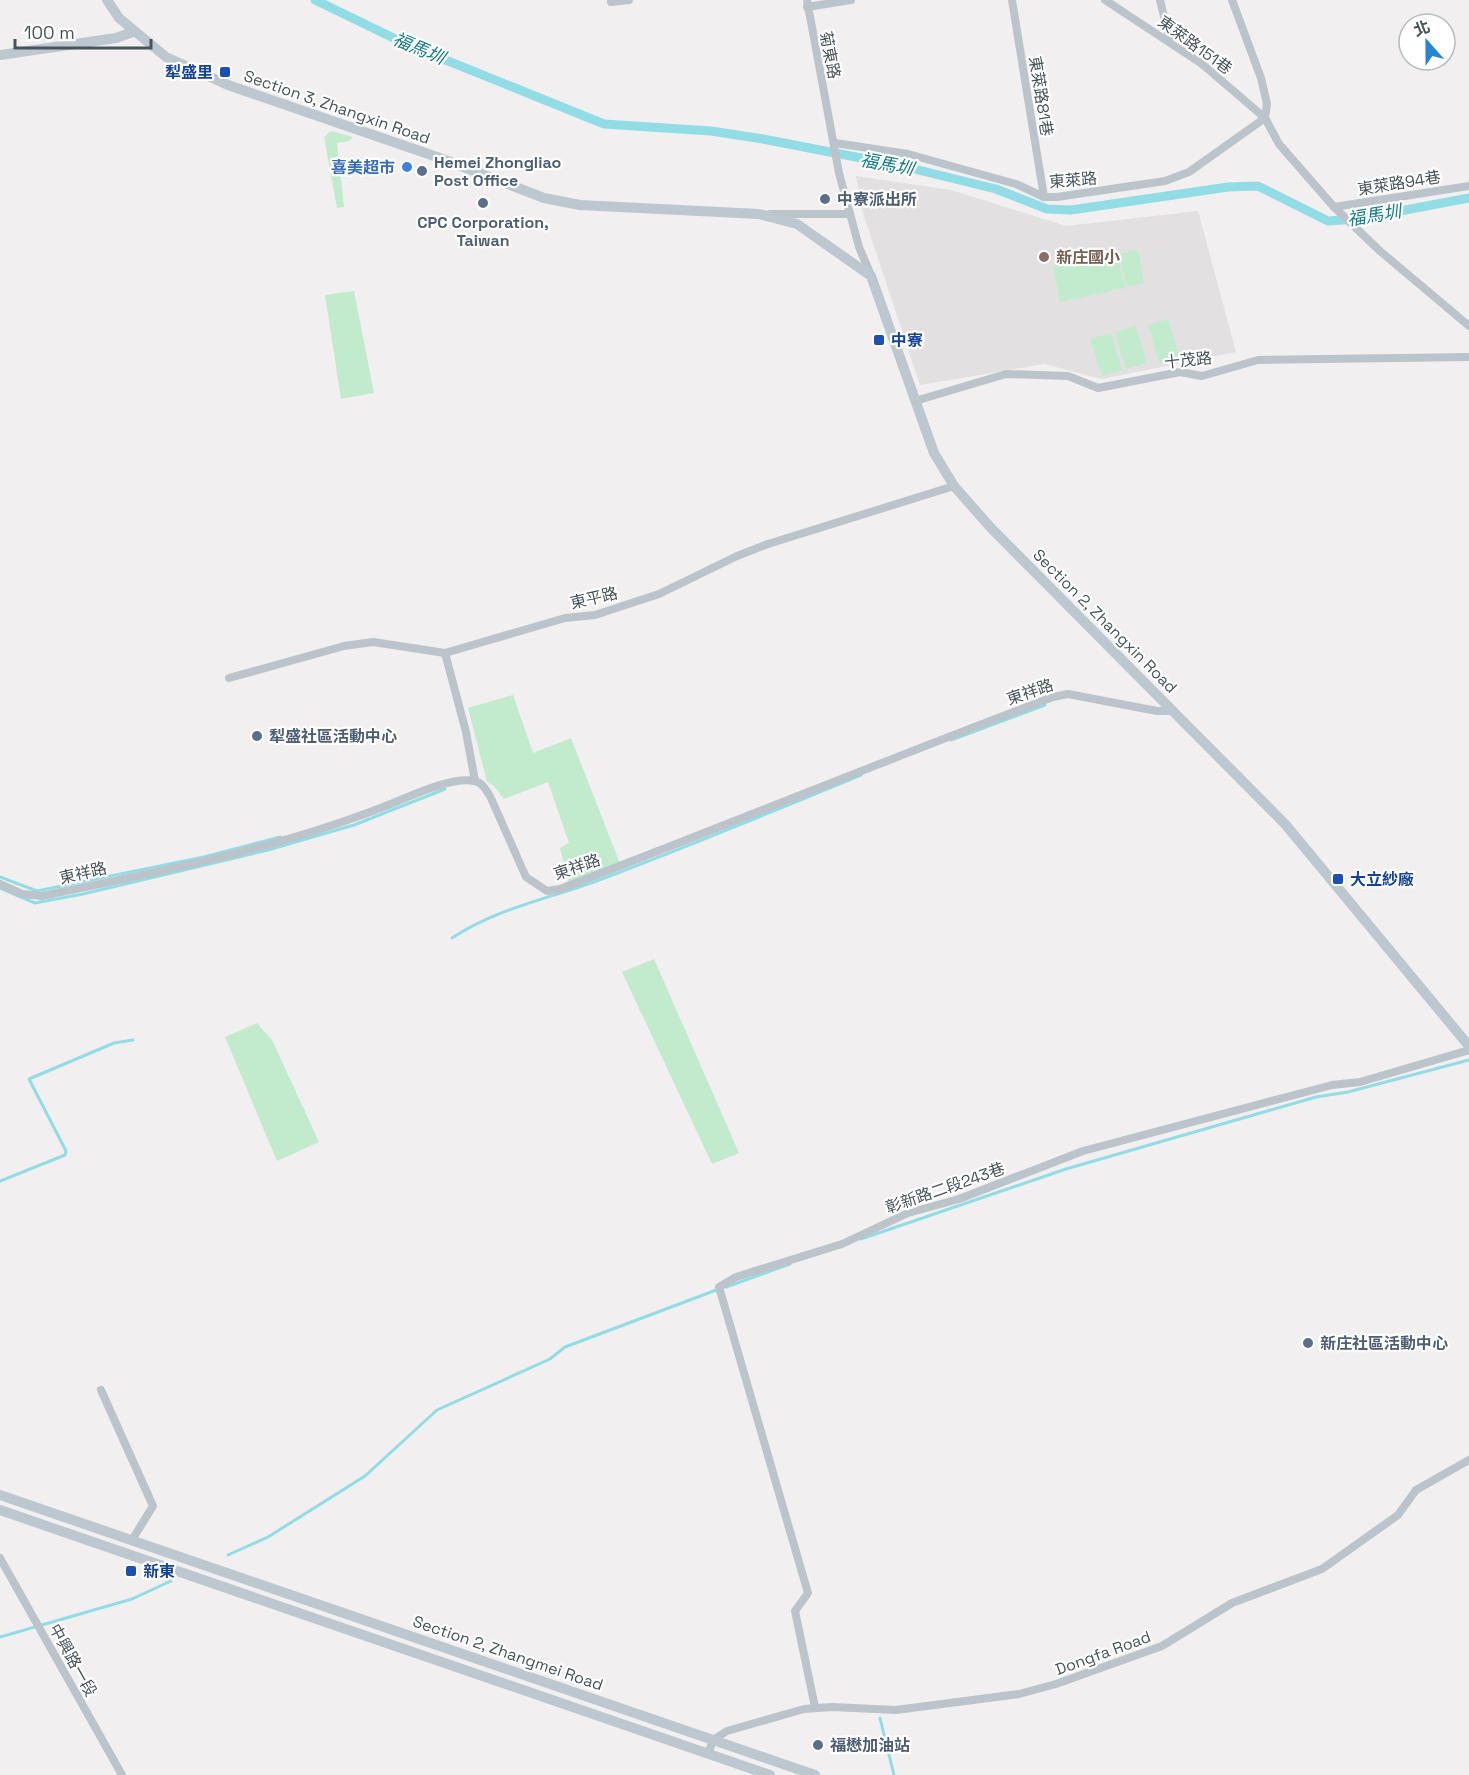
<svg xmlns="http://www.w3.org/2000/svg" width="1469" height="1775" viewBox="0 0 1469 1775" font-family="'Space Grotesk','Noto Sans TC',sans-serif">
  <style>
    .education { fill: #e2e0e0 }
    .green { fill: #c1ebcc }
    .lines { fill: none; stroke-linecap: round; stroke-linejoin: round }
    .stream { stroke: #91dce5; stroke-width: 3 }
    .canal { stroke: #91dce5; stroke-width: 9 }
    .street { stroke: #bbc4ca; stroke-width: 8 }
    .secondary { stroke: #bcc7cf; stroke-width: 10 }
    .transit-dot { fill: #1a4fb4; stroke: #fff; stroke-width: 2 }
    .shop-dot { fill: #3f7fe0; stroke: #fff; stroke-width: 2 }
    .service-dot { fill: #5c6f8a; stroke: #fff; stroke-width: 2 }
    .education-dot { fill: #8d6e63; stroke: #fff; stroke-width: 2 }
    .labels { text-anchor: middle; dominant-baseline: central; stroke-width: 4.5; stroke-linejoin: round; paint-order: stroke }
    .street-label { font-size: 16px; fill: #48545a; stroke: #fff }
    .transit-label { font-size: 16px; font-weight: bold; fill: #164399; stroke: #fff; text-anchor: start }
    .service-label { font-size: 16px; font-weight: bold; fill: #4e5e75; stroke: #fff; text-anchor: start }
    .shop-label { font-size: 16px; font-weight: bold; fill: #366cbe; stroke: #fff; text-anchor: end }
    .education-label { font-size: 16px; font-weight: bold; fill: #785e54; stroke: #fff; text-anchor: start }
    .water-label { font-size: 18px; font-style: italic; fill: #177d89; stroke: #fff }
  </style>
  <rect width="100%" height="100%" fill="#f1efef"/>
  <path class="education" d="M856 176 951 190 1066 226 1198 211 1236 352 1102 379 1044 364 920 385 862 210Z"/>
  <g class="green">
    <path d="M331 131 353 137 349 141 337 143 344 207 337 208 324 137Z"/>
    <path d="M1138 250 1144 283 1126 287 1119 254Z"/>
    <path d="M1117 253 1125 288 1060 302 1053 267Z"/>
    <path d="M354 291 374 393 341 399 325 295Z"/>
    <path d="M1168 319 1179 357 1159 363 1148 325Z"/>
    <path d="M1136 326 1147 363 1126 369 1115 332Z"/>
    <path d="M1111 333 1122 370 1102 376 1090 339Z"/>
    <path d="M513 695 533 753 571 738 622 869 570 887 560 848 569 843 548 782 504 799 494 786 487 782 468 708Z"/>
    <path d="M654 959 739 1153 712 1164 622 972Z"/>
    <path d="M257 1023 272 1040 319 1142 277 1161 225 1037Z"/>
  </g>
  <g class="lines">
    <g class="stream">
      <path d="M951 740 1045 705"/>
      <path d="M0 877 37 891 204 857 280 837"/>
      <path d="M0 888 35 903 83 894 268 850 354 825 445 789"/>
      <path d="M452 938C498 908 548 899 599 880 687 847 774 811 861 775"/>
      <path d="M0 1181 65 1155 66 1151 29 1079 114 1043 133 1040"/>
      <path d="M861 1239 1066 1169 1316 1097 1348 1092 1469 1060"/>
      <path d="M726 1287 790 1264"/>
      <path d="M228 1555 268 1537 365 1476 437 1410 550 1359 565 1347 719 1289"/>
      <path d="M0 1637 132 1599 171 1581"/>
      <path d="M880 1718 894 1775"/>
    </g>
    <path class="canal" d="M315 0 406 44 604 124 711 131 763 139 902 166 996 189 1047 209 1071 210 1228 187 1258 186 1328 221 1358 219 1469 198"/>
    <g class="street">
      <path d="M611 0V2L629 0"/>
      <path d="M807 0 839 173 859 247 871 275"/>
      <path d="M1012 0 1044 197"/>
      <path d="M1105 0 1202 64 1265 118"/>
      <path d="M1160 0 1170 41"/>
      <path d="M1232 0 1261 78 1267 104 1265 118 1279 144 1334 207 1380 251 1469 326"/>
      <path d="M807 7 851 0"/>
      <path d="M835 143 908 154 1016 184 1044 197H1057L1165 181 1189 172 1265 118"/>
      <path d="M1334 207 1469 186"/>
      <path d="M770 214H850"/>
      <path d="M915 401 1006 374 1068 376 1098 388 1180 372 1202 376 1258 360 1469 357"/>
      <path d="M445 653 466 732 475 781"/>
      <path d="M229 678 344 646 373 642 445 653 565 618 595 615 659 594 737 556 768 544 954 486"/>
      <path d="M0 884 22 894 42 896C157 872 273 850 383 807 405 799 450 776 474 781 482 782 486 790 490 796L526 877 547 891 560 889C725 826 888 759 1053 697L1068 694 1157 711H1174"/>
      <path d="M101 1390 153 1506 132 1540"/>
      <path d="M0 1558 122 1775"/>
      <path d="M815 1707 795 1611 808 1593 719 1287 736 1277 842 1244 908 1213 959 1199 1083 1151 1332 1085 1360 1082 1469 1050"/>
      <path d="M708 1754 713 1740 727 1731 804 1709 832 1707 896 1710 1019 1694 1056 1684 1162 1646 1232 1603 1322 1569 1398 1515 1416 1490 1469 1460"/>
    </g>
    <g class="secondary">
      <path d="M107 0 119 18 166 57 228 85 440 158 544 198 580 205 759 214 797 224 871 276 934 453 954 486 991 528 1285 824 1469 1046"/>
      <path d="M0 55 116 38 133 32"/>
      <path d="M0 1495 815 1775"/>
      <path d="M0 1510 770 1775"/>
    </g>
  </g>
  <g class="transit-dot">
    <rect x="219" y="66" width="12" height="12" rx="3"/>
    <rect x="873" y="334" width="12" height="12" rx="3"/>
    <rect x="1332" y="873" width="12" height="12" rx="3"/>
    <rect x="125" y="1565" width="12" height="12" rx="3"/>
  </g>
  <circle class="shop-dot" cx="407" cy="167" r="6"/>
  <g class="service-dot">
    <circle cx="422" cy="171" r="6"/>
    <circle cx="825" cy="199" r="6"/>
    <circle cx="483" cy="203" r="6"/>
    <circle cx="257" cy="736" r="6"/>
    <circle cx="1308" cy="1343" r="6"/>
    <circle cx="818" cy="1745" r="6"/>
  </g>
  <circle class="education-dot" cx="1044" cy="257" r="6"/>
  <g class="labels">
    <g class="street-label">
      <text transform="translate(1195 45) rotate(36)">東萊路151巷</text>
      <text transform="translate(830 55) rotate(79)">菊東路</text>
      <text transform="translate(1041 96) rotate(81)">東萊路81巷</text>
      <text transform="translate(337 107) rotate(19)">Section 3, Zhangxin Road</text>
      <text transform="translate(1073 180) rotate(-5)">東萊路</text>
      <text transform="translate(1399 183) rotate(-9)">東萊路94巷</text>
      <text transform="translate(1188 360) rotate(-6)">十茂路</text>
      <text transform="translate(594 598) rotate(-13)">東平路</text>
      <text transform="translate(1105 621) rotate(45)">Section 2, Zhangxin Road</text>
      <text transform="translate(1030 692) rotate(-19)">東祥路</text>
      <text transform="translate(577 867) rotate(-19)">東祥路</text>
      <text transform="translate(83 873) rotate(-13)">東祥路</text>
      <text transform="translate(945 1188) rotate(-19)">彰新路二段243巷</text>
      <text transform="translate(508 1653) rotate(19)">Section 2, Zhangmei Road</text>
      <text transform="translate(1103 1653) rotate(-20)">Dongfa Road</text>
      <text transform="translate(73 1660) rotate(61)">中興路一段</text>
    </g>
    <g class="transit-label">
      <text x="213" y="72" text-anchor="end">犁盛里</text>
      <text x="891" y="340">中寮</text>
      <text x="1350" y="879">大立紗廠</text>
      <text x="143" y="1571">新東</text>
    </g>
    <g class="service-label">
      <text x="434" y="162">Hemei Zhongliao<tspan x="434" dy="18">Post Office</tspan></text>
      <text x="837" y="199">中寮派出所</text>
      <text x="483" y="222" text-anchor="middle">CPC Corporation,<tspan x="483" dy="18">Taiwan</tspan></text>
      <text x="269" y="736">犁盛社區活動中心</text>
      <text x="1320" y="1343">新庄社區活動中心</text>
      <text x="830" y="1745">福懋加油站</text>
    </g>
    <g class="shop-label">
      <text x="395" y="167">喜美超市</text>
    </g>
    <g class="education-label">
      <text x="1056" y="257">新庄國小</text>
    </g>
    <g class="water-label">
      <text transform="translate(419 48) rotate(23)">福馬圳</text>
      <text transform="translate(887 164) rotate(11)">福馬圳</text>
      <text transform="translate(1374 215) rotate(-9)">福馬圳</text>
    </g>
  </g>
  <g transform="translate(1427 42) rotate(339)"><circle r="28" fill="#ffffff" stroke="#b6bbbd" stroke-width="1.5"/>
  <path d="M0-4.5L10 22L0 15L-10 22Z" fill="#2884d2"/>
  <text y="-9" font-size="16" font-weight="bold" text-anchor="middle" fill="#48545a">北</text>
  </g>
  <path d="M15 39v9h136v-9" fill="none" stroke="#48545a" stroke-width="3"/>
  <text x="24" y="39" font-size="18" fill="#48545a" stroke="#ffffff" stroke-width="4.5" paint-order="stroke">100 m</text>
</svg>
